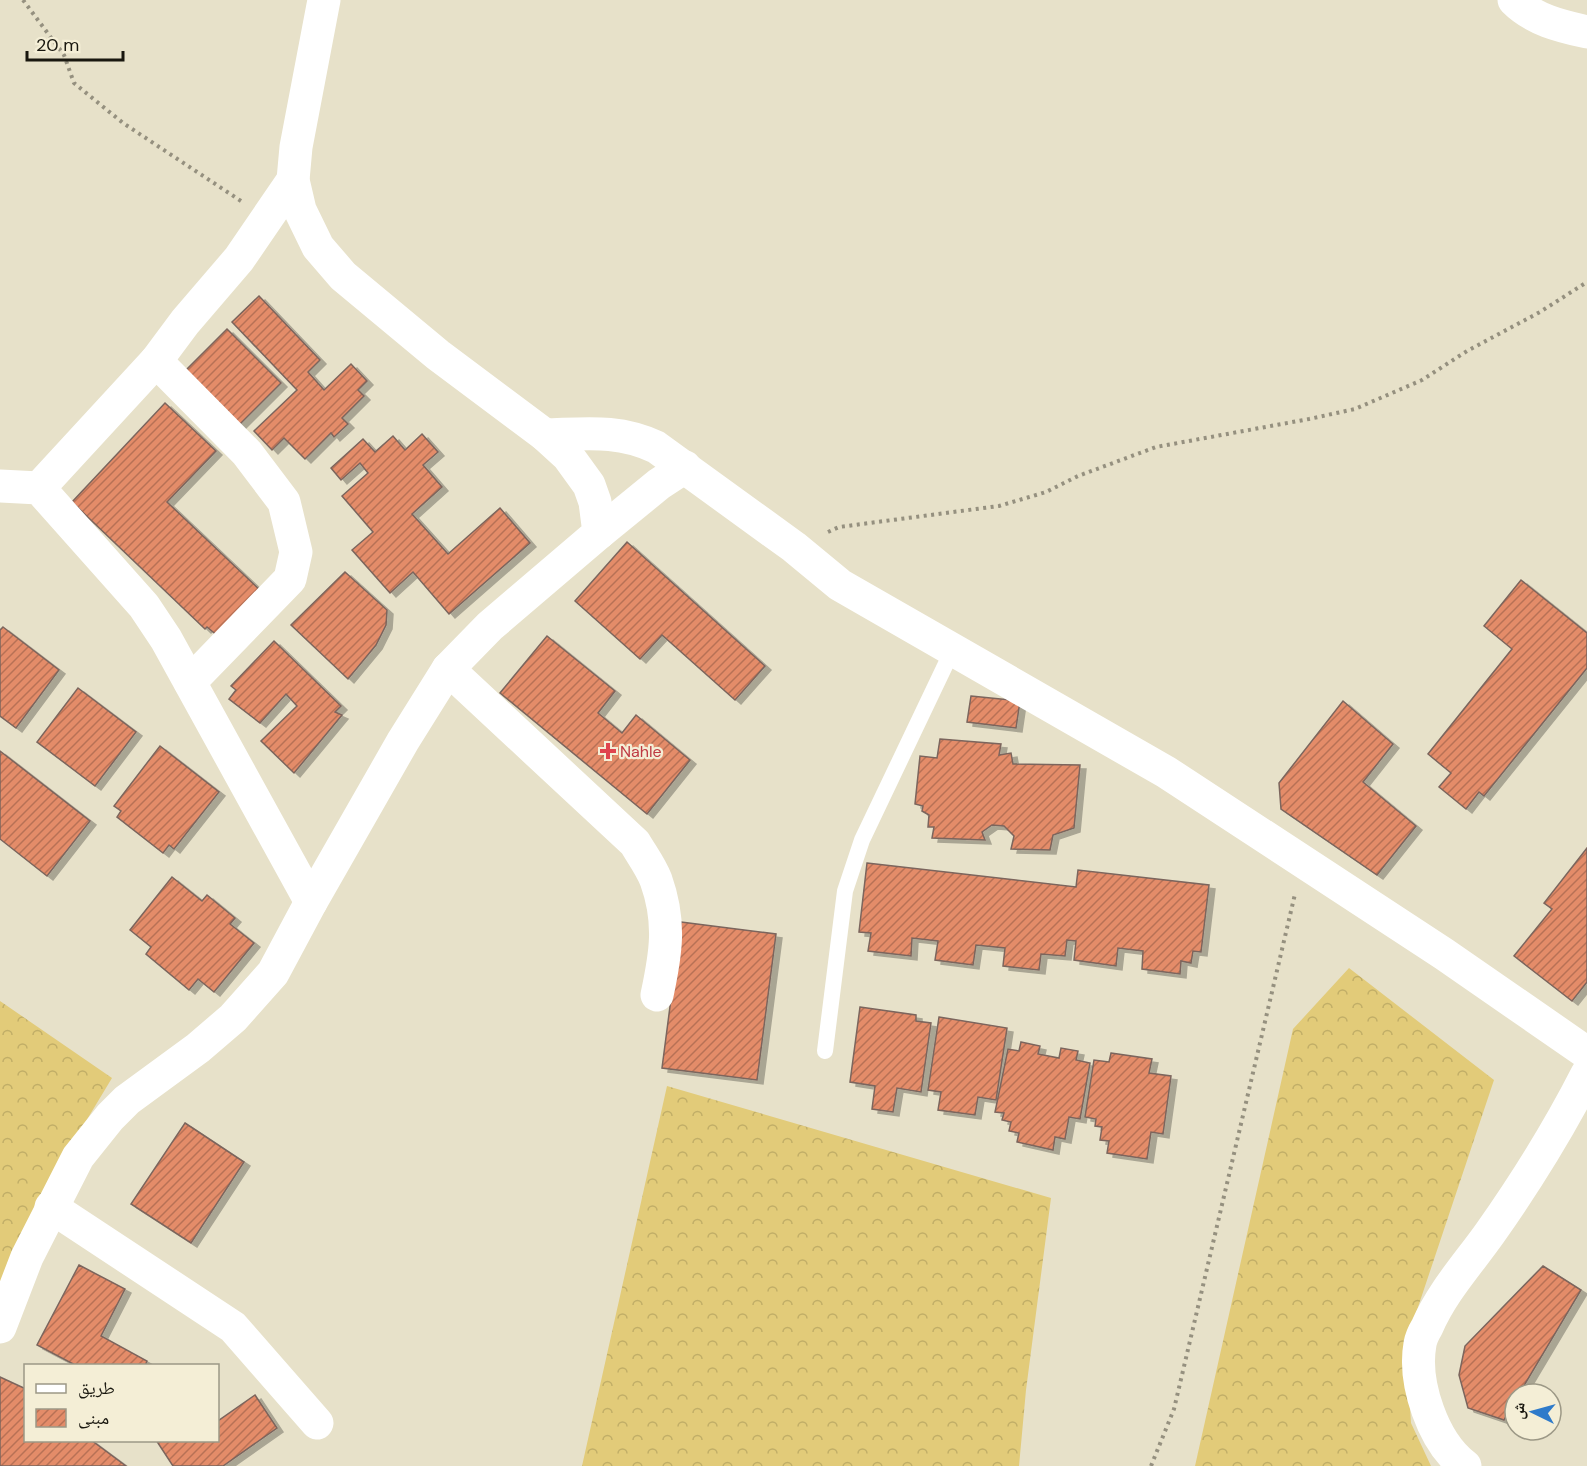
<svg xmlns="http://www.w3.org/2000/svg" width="1587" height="1466" viewBox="0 0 1587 1466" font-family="'DM Sans','Noto Naskh Arabic',sans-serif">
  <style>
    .forest { fill: url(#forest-crowns) }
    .building { fill: url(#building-hatch); stroke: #7b655d; stroke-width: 1.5; filter: url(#shadow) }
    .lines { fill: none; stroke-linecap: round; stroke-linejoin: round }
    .path { stroke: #95907f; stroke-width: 4; stroke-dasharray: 3 4.5; stroke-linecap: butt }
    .service { stroke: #fff; stroke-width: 16 }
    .minor { stroke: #fff; stroke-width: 33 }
    .tertiary { stroke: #fff; stroke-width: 33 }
    .health-dot { fill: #e0444e; stroke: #f4eed6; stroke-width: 2 }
    .labels { text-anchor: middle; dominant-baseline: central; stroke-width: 4.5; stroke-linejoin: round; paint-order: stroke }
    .health-label { font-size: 16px; fill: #be3a42; stroke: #f4eed6; text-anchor: start }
  </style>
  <defs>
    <pattern id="forest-crowns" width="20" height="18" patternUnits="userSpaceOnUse" patternTransform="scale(1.5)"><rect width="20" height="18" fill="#e2cb79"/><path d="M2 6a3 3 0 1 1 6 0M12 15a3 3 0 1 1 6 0" fill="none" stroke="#c1ae67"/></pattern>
    <pattern id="building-hatch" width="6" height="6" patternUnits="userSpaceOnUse" patternTransform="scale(1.5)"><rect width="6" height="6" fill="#e48c69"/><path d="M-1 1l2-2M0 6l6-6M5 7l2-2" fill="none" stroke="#b87155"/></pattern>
    <filter id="shadow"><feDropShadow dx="6" dy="4" stdDeviation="0" flood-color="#0004"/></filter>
  </defs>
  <rect width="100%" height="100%" fill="#e7e1c9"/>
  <g class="forest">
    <path d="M1349 968 1494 1080 1406 1343 1411 1423 1431 1466H1195L1293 1029Z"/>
    <path d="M0 1001 112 1078 59 1166 0 1288Z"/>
    <path d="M667 1086 1051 1198 1026 1390 1019 1466H582Z"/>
  </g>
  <g class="building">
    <path d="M259 296 320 360 308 372 324 390 351 364 367 381 358 390 364 396 342 418 348 424 334 437 331 433 305 459 284 438 272 450 254 431 297 390 232 322Z"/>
    <path d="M227 329 281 383 234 430 180 376Z"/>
    <path d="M165 403 216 451 167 502 262 592 219 637 207 627 205 629 72 502Z"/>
    <path d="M422 434 438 452 423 465 442 487 412 514 448 554 500 508 530 543 449 614 413 572 390 593 352 550 373 532 342 496 368 473 360 463 341 480 331 468 363 439 375 452 393 436 405 450Z"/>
    <path d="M627 542 765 666 735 700 662 635 640 659 575 601Z"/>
    <path d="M345 572 387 610 386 625 376 645 348 679 291 625Z"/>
    <path d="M1521 580 1587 633V668L1484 796 1479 792 1466 809 1439 787 1451 773 1428 754 1512 649 1484 626Z"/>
    <path d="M3 627 59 670 16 728 0 716V630Z"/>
    <path d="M547 636 615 691 598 713 622 733 636 715 690 760 647 814 500 693Z"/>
    <path d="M274 641 341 706 335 712 342 715 294 773 261 741 297 706 286 694 260 723 229 699 236 690 231 686Z"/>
    <path d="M78 688 136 732 95 786 37 742Z"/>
    <path d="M971 696 1020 701 1016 728 967 722Z"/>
    <path d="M1343 701 1393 744 1363 782 1416 826 1377 875 1281 809 1279 783Z"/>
    <path d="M940 739 1001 744 999 755 1011 753 1013 764 1080 765 1074 828 1053 835 1050 850 1011 849 1014 836 1004 826 992 825 982 832 985 840 932 838 934 827H928L929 815 922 811 923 806 915 804 920 756 937 758Z"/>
    <path d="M160 746 219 792 174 849 169 845 163 853 117 817 121 811 114 806Z"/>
    <path d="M0 751 90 821 47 876 0 839Z"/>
    <path d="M1587 848V982L1572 1001 1514 956 1552 909 1544 903Z"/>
    <path d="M867 863 1076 887 1078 870 1209 885 1201 952 1193 951 1191 963 1181 961 1180 974 1142 969 1143 951 1118 948 1116 966 1074 960 1076 941 1067 940 1065 956 1041 954 1039 970 1003 966 1005 948 976 945 973 965 935 960 938 941 912 938 911 956 868 951 871 933 859 932Z"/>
    <path d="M172 877 202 901 207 895 235 918 230 924 254 943 214 992 198 979 189 990 146 954 151 947 130 930Z"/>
    <path d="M681 922 776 934 757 1080 662 1068Z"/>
    <path d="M860 1007 916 1015V1021L931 1023 921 1092 897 1088 893 1112 872 1109 875 1086 850 1082Z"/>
    <path d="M939 1017 1007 1028 996 1100 978 1097 975 1115 938 1110 941 1092 928 1090Z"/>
    <path d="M1021 1042 1040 1046 1038 1054 1059 1058 1061 1048 1078 1051 1076 1060 1090 1063 1080 1119 1069 1117 1065 1139 1055 1137 1053 1150 1017 1142 1019 1133 1009 1131 1011 1122 1002 1120 1004 1113 995 1112 1008 1049 1019 1051Z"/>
    <path d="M1111 1053 1152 1059 1149 1073 1171 1076 1163 1134 1151 1132 1147 1159 1107 1153 1109 1141 1100 1140 1102 1127 1095 1126 1096 1119 1085 1117 1094 1060 1109 1062Z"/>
    <path d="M185 1123 244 1162 191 1243 131 1204Z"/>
    <path d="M79 1265 125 1289 101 1336 147 1361 145 1366H77L37 1345Z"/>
    <path d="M1543 1266 1581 1290 1519 1394H1515V1401L1504 1420 1468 1408 1459 1375 1465 1346Z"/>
    <path d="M0 1377 26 1389V1440H91L126 1466H0Z"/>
    <path d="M255 1395 277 1428 223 1466H173L156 1440H218V1421Z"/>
  </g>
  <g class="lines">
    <g class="path">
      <path d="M23 0 64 55 74 83 123 123 241 201"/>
      <path d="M828 532 839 527 999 506 1046 492 1078 476 1156 447 1309 419 1355 409 1422 380 1467 351 1540 312 1587 282"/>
      <path d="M1151 1466 1174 1409 1295 894"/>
    </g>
    <path class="service" d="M825 1051 845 891 862 840 953 649"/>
    <g class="minor">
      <path d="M1514 0C1534 20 1560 26 1587 32"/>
      <path d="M156 361 247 453 284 502 296 552 290 579 190 682"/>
      <path d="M545 435C585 434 618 429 656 447L794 547 840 585 1166 772 1444 954 1587 1053"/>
      <path d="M0 486 39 488 144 606 166 639 311 902"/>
      <path d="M39 488 156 361 185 322 239 259 293 180"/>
      <path d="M599 533 659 484 685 467"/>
      <path d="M448 669 635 843C642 855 651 867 656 880 671 922 666 953 657 995"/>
      <path d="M51 1207 233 1327 317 1423"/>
      <path d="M1465 1466C1433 1442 1413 1383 1420 1344 1421 1338 1424 1332 1427 1327 1442 1292 1468 1264 1490 1233 1526 1182 1559 1129 1587 1074"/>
    </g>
    <path class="tertiary" d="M0 1327 27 1257 78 1157 110 1117 127 1100 198 1048 233 1018 273 973 311 902 403 741 448 669 490 626 599 533 595 502 589 485 568 456 545 435 438 355 343 276 318 247 300 210 293 180 296 147 324 0"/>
  </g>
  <path class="health-dot" d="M605 742h6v6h6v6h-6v6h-6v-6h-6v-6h6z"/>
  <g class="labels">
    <g class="health-label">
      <text x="620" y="751">Nahle</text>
    </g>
  </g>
  <rect x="24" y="1364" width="195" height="78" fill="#f4eed6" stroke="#9c9886" stroke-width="1.5"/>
  <rect x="36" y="1384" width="30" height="9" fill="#ffffff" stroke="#9c9886" stroke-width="1.5"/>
  <text x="78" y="1394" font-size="18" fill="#19170f">طريق</text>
  <rect x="36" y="1409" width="30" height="18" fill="url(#building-hatch)" stroke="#9c9886" stroke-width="1.5"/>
  <text x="78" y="1424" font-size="18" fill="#19170f">مبنى</text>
  <g transform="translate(1533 1412) rotate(275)"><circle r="28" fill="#f4eed6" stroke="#9c9886" stroke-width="1.5"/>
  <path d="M0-4.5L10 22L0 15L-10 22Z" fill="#2e7aca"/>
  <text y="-9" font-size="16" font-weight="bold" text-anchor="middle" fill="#19170f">ش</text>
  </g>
  <path d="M27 51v9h96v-9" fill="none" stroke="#19170f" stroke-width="3"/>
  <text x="36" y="51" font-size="18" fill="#19170f" stroke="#f4eed6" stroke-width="4.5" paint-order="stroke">20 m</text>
</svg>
